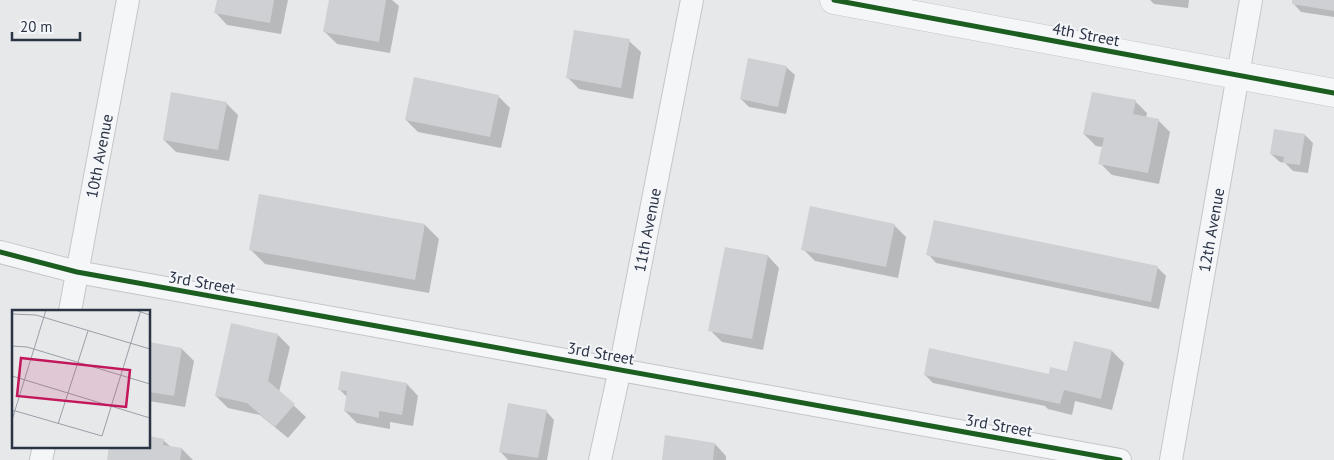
<svg xmlns="http://www.w3.org/2000/svg" width="1334" height="460" viewBox="0 0 1334 460" font-family="'PT Sans',sans-serif">
  <style>
    .shadow { fill: #0003 }
    .building { fill: #ced0d3 }
    .lines { fill: none; stroke-linecap: round; stroke-linejoin: round }
    .minor-casing { stroke: #c4c6c8; stroke-width: 24 }
    .tertiary-casing { stroke: #c4c6c8; stroke-width: 29 }
    .minor { stroke: #f5f6f7; stroke-width: 22 }
    .tertiary { stroke: #f5f6f7; stroke-width: 28 }
    .cycleway-casing { stroke: #f4f6f9; stroke-width: 8 }
    .cycleway { stroke: #1b5e20; stroke-width: 5 }
    .labels { text-anchor: middle; dominant-baseline: central; stroke-width: 4; stroke-linejoin: round; paint-order: stroke }
    .street-label { font-size: 16px; fill: #2b3445; stroke: #f4f6f9 }
    .inset-road { fill: none; stroke: #9ba0a8; stroke-width: 1 }
    .view { fill: #c2185b; fill-opacity: 0.15; stroke: #c2185b; stroke-width: 2.5 }
    .inset-edge { fill: none; stroke: #2b3445; stroke-width: 2.5 }
  </style>
  <rect width="100%" height="100%" fill="#e6e8ea"/>
  <g class="shadow">
    <path d="M218 0H288L281 34 227 25 216 13Z"/>
    <path d="M330 0H392L399 6 390 53 337 44 325 32Z"/>
    <path d="M1150 0H1189L1188 8 1154 4Z"/>
    <path d="M1294 0H1334V17L1301 12 1293 3Z"/>
    <path d="M629 41 641 52 633 99 579 89 567 77Z"/>
    <path d="M786 67 795 75 786 114 749 107 741 99Z"/>
    <path d="M498 96 510 108 501 148 418 132 406 120Z"/>
    <path d="M1135 101 1147 113 1146 118 1158 120 1170 132 1159 184 1112 175 1100 163 1103 147 1096 146 1084 134Z"/>
    <path d="M226 103 238 115 229 161 176 152 164 140Z"/>
    <path d="M1305 135 1313 143 1308 173 1293 171 1285 163 1280 162 1271 154Z"/>
    <path d="M425 225 439 239 429 293 265 264 250 249Z"/>
    <path d="M894 225 906 237 898 278 815 261 803 249Z"/>
    <path d="M928 254 1158 268 1166 276 1159 309 936 263Z"/>
    <path d="M768 256 779 268 763 350 722 342 710 330Z"/>
    <path d="M278 335 290 347 279 392 306 417 288 438 260 415 228 408 216 396Z"/>
    <path d="M149 343 182 349 194 361 185 407 149 401Z"/>
    <path d="M1112 351 1124 363 1112 410 1075 401 1072 415 1048 409 1045 406 933 383 925 375H1050L1068 372Z"/>
    <path d="M407 384 418 396 413 426 390 422V429L357 423 345 411 347 397 339 389Z"/>
    <path d="M546 411 554 420 547 460H508L500 451Z"/>
    <path d="M149 438 163 440 171 447 182 449 193 460H108L149 446Z"/>
    <path d="M715 444 726 456V460H663Z"/>
  </g>
  <g class="building">
    <path d="M217 0H274L270 23 214 13Z"/>
    <path d="M329 0H386L379 42 323 32Z"/>
    <path d="M1292 0H1334V11L1292 4Z"/>
    <path d="M574 30 630 39 621 88 566 78Z"/>
    <path d="M748 58 787 66 778 107 740 99Z"/>
    <path d="M414 77 499 95 490 137 405 120Z"/>
    <path d="M171 92 227 102 218 150 163 140Z"/>
    <path d="M1092 92 1136 100 1133 114 1159 119 1148 173 1098 164 1104 138 1083 134Z"/>
    <path d="M1274 129 1305 134 1300 165 1283 163 1284 157 1270 154Z"/>
    <path d="M259 194 425 224 415 280 249 250Z"/>
    <path d="M810 206 895 224 886 267 801 250Z"/>
    <path d="M934 220 1158 266 1151 302 926 255Z"/>
    <path d="M725 247 768 255 752 339 708 331Z"/>
    <path d="M231 323 278 334 268 381 295 404 275 427 247 403 215 396Z"/>
    <path d="M1074 341 1112 350 1101 399 1064 390 1060 404 924 375 929 348 1049 374 1050 367 1067 371Z"/>
    <path d="M149 342 182 348 174 396 149 392Z"/>
    <path d="M341 371 407 383 402 415 379 411V418L344 411 347 391 338 390Z"/>
    <path d="M508 403 547 410 538 458 499 452Z"/>
    <path d="M665 435 715 443 713 460H662Z"/>
    <path d="M149 436 164 439 163 445 182 448 180 460H107L109 446H149Z"/>
  </g>
  <g class="lines">
    <g class="minor-casing">
      <g id="minor">
        <path d="M0 252 77 272 1120 460"/>
        <path d="M70 311 128 0"/>
        <path d="M41 460 44 446"/>
        <path d="M600 460 620 369 692 0"/>
        <path d="M1171 460 1251 0"/>
      </g>
    </g>
    <g class="tertiary-casing">
      <path id="tertiary" d="M834 0 1334 93"/>
    </g>
    <use href="#minor" class="minor"/>
    <use href="#tertiary" class="tertiary"/>
    <g class="cycleway-casing">
      <g id="cycleway">
        <path d="M834 0 1334 93"/>
        <path d="M0 252 77 272 1120 460"/>
      </g>
    </g>
    <use href="#cycleway" class="cycleway"/>
  </g>
  <g class="labels">
    <g class="street-label">
      <text transform="translate(1086 34) rotate(11)">4th Street</text>
      <text transform="translate(99 156) rotate(-79)">10th Avenue</text>
      <text transform="translate(647 230) rotate(-79)">11th Avenue</text>
      <text transform="translate(1211 230) rotate(-80)">12th Avenue</text>
      <text transform="translate(202 282) rotate(10)">3rd Street</text>
      <text transform="translate(601 353) rotate(10)">3rd Street</text>
      <text transform="translate(999 425) rotate(10)">3rd Street</text>
    </g>
  </g>
  <g transform="translate(12 310)">
    <rect width="138" height="138" fill="#e6e8ea"/>
    <path class="inset-road" d="M123 0 138 5M0 4 24 5 138 39M0 36 15 37 138 74M0 66 138 108M0 100 90 126 129 0M0 110 34 0M46 114 76 21"/>
    <path class="view" d="M9 48 118 60 114 97 5 86Z"/>
    <rect width="138" height="138" class="inset-edge"/>
  </g>
  <path d="M12 32v8h68v-8" fill="none" stroke="#2b3445" stroke-width="2.5"/>
  <text x="20" y="32" font-size="15" fill="#2b3445" stroke="#f4f6f9" stroke-width="4" paint-order="stroke">20 m</text>
</svg>
